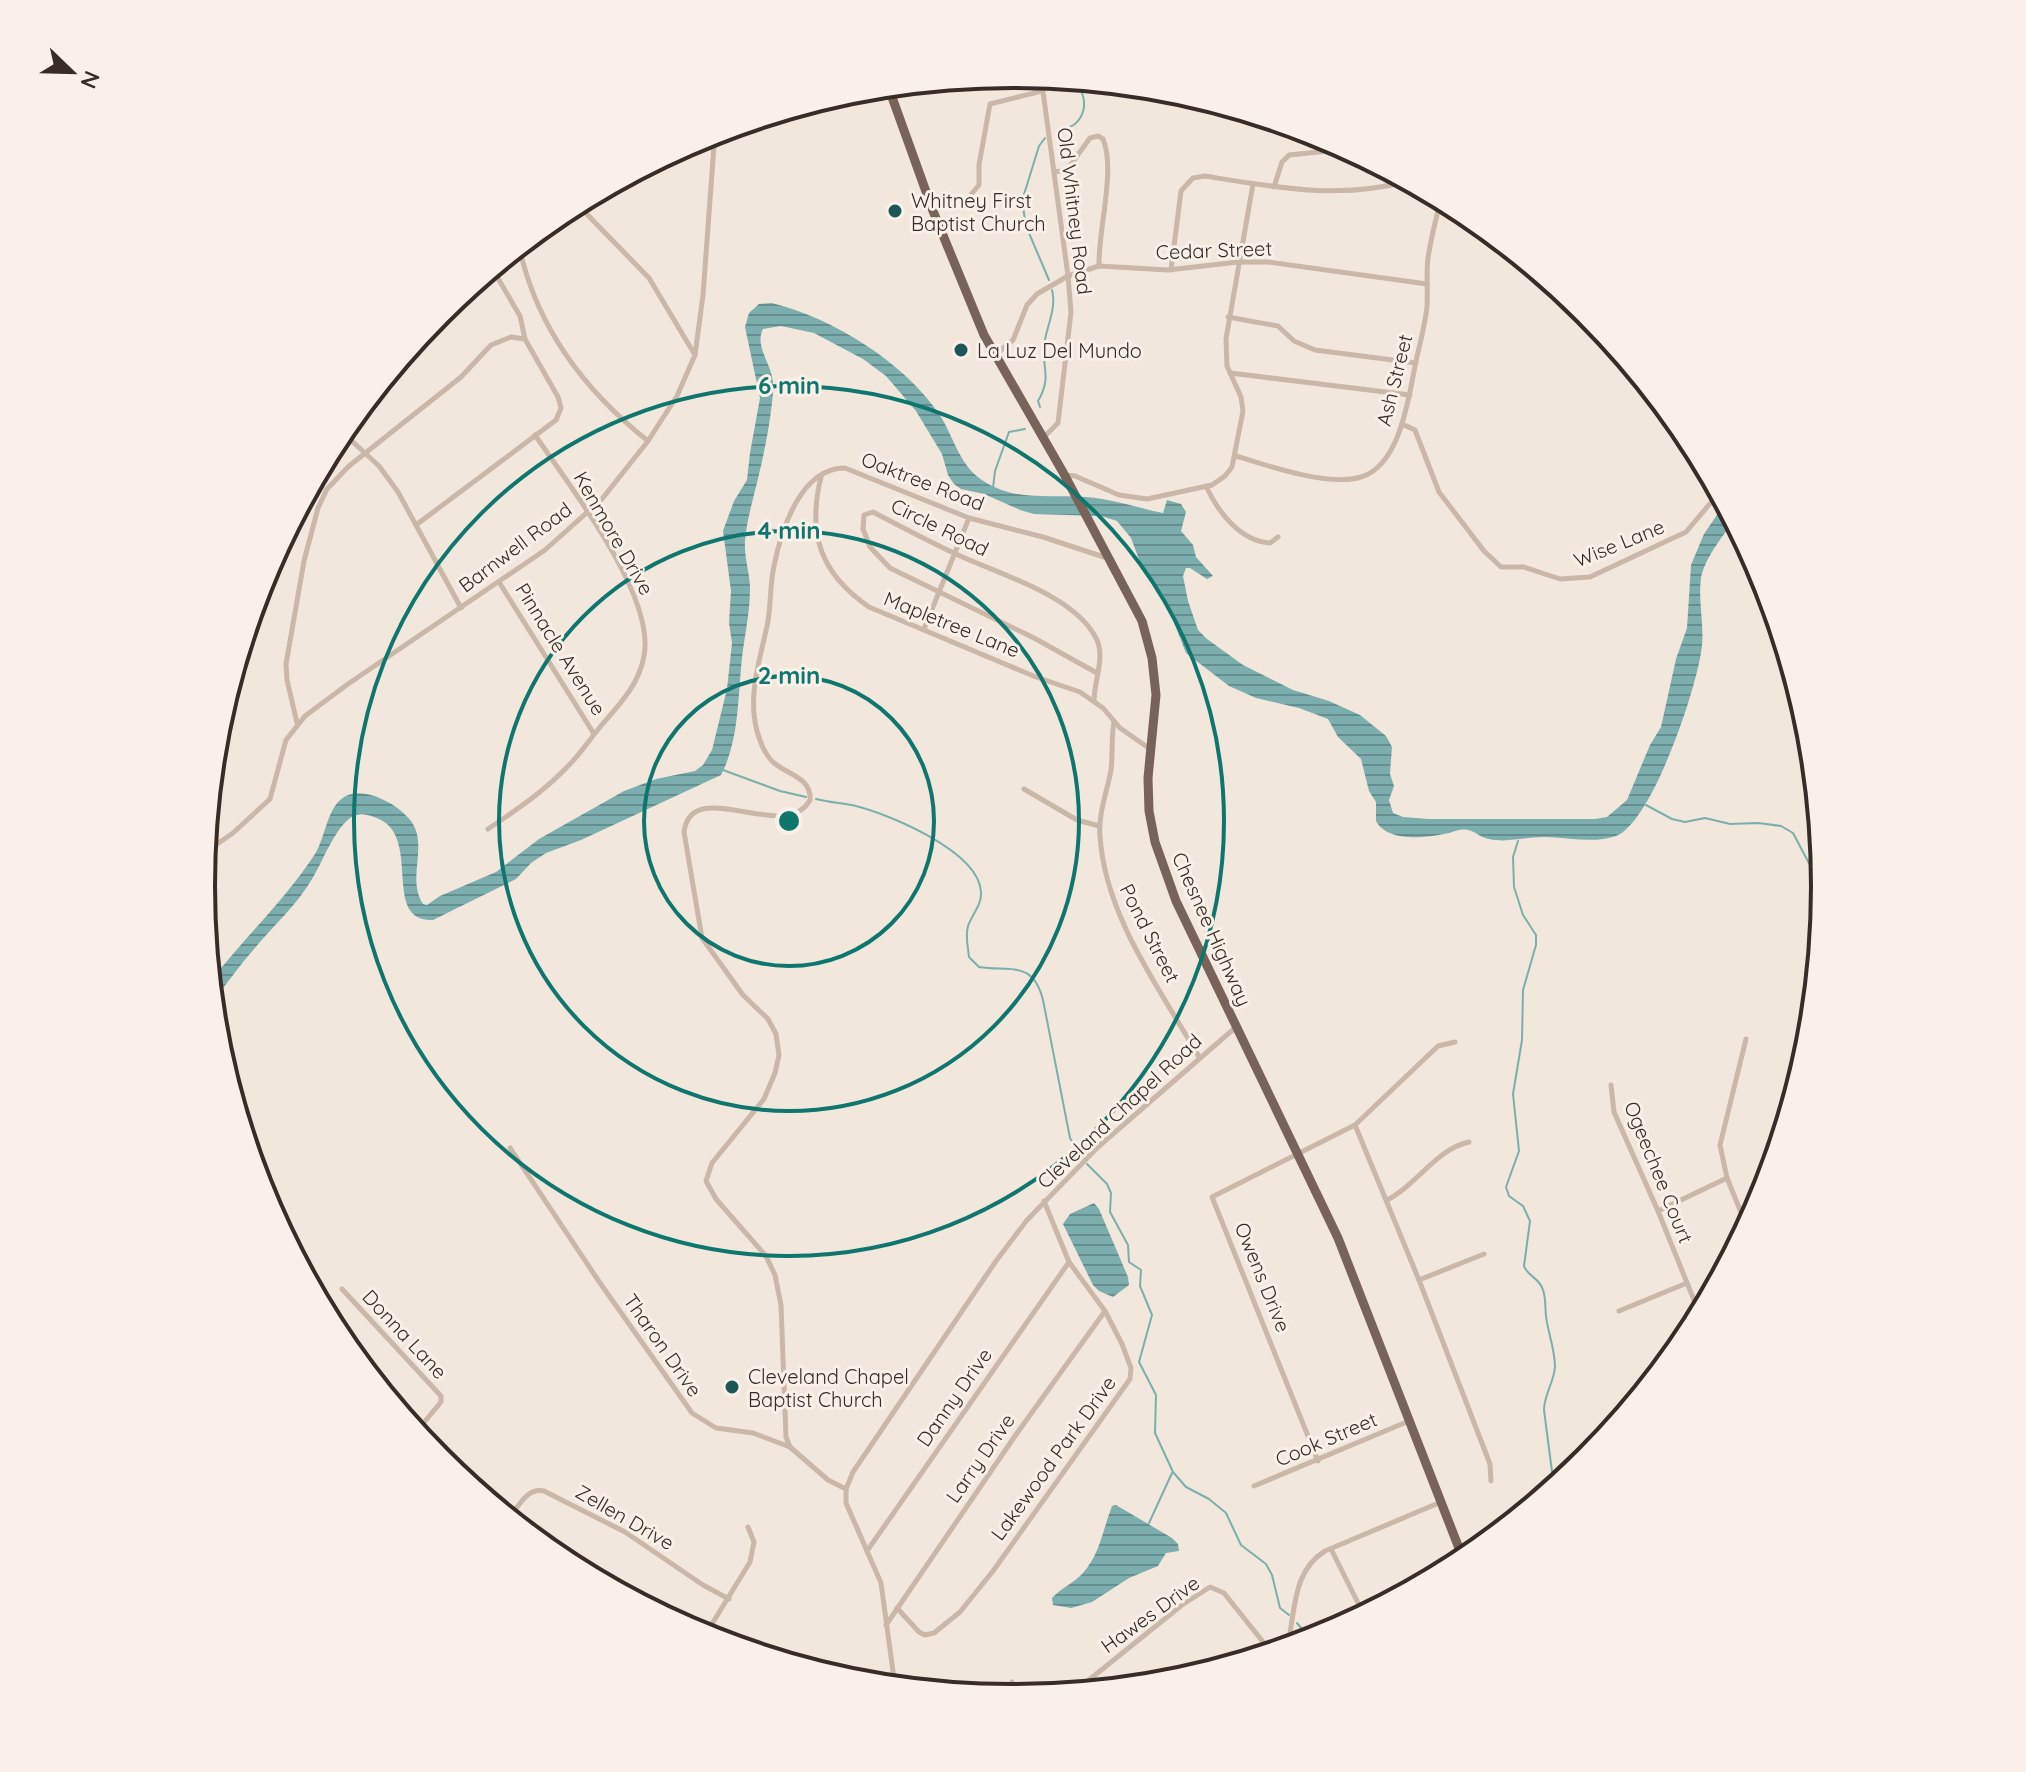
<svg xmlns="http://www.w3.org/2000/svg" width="2026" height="1772" viewBox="0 0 2026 1772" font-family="Quicksand,sans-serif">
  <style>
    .water { fill: url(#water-rules) }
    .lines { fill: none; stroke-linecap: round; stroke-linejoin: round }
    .stream { stroke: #7caeae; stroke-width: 2 }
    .minor { stroke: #cab7a8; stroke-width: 5 }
    .primary { stroke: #78635a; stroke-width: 9 }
    .ring { fill: none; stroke: #0f766e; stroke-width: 4 }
    .poi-dot { fill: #1e5658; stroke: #f9f1e9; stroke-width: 3 }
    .labels { text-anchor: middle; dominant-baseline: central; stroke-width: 6; stroke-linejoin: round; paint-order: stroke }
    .poi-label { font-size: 20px; fill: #372c28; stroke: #f9f1e9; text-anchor: start }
    .street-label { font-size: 20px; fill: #372c28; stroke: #f9f1e9 }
    .rim { fill: none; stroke: #372c28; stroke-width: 4 }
    .centre { fill: #0f766e; stroke: #f9f1e9; stroke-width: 4 }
    .ring-label { font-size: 24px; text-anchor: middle; font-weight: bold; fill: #0f766e; stroke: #f9f1e9; stroke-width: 6; stroke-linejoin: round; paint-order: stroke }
  </style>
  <defs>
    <pattern id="water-rules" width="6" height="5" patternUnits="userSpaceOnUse" patternTransform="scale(2)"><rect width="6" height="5" fill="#7caeae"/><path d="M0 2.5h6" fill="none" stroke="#668e8e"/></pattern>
  </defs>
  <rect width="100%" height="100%" fill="#f2e7dc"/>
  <g class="water">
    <path d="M772 303C833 318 906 363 941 417 955 440 960 467 985 482 1018 502 1049 494 1086 497 1112 499 1138 508 1163 513L1167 500 1181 504 1186 512 1181 531 1193 545 1196 557 1213 576 1207 579 1190 568H1186L1183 576 1188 601 1198 630 1207 639 1243 665 1293 690 1329 701 1360 715 1386 736 1392 747 1390 774 1394 786 1389 800 1393 813 1403 817 1429 819H1595L1607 817 1627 800 1650 745 1661 727 1676 659 1687 628 1691 565 1704 534 1725 503 1734 521C1723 535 1704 560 1701 578 1698 600 1704 623 1702 645 1699 683 1652 823 1616 836 1593 844 1568 837 1544 837 1525 837 1508 843 1489 839 1481 838 1475 831 1468 830 1459 828 1452 833 1444 834 1424 838 1387 842 1376 821V802L1369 791 1361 759 1338 737 1328 719 1299 708 1256 698 1229 686 1186 653 1163 595 1143 570 1131 538 1117 521 1101 516 1034 514 1020 510 984 494 961 489 954 484 948 475 942 454 916 411 886 376 863 359 814 333 781 326 763 329C753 349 776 366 773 392 771 417 766 445 760 470 755 493 747 517 745 541 744 558 750 573 750 589 750 616 743 641 741 668 738 702 738 743 721 775L581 840 546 853 531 863 516 879 433 920C381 922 422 838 379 819 372 816 364 813 356 815 337 821 323 862 312 879 297 905 273 926 254 949 239 966 226 985 212 1002L210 982C244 938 285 900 315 854 326 837 327 805 346 796 366 786 399 805 411 821 429 846 406 878 423 904L427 905 440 896 496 872 539 839 624 791 656 779 695 771 703 765 712 750 727 689 732 643 729 623 731 591 723 531 734 501 747 480 750 453 760 398 745 327 749 313 759 304Z"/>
    <path d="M1094 1203 1099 1209 1128 1277 1129 1285 1113 1297 1099 1291 1093 1285 1063 1224 1070 1214Z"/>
    <path d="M1116 1505 1172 1538 1178 1544 1179 1551 1166 1553 1158 1566 1129 1578 1092 1602 1071 1608 1053 1605 1052 1598C1061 1588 1074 1583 1083 1573 1100 1554 1103 1529 1112 1506Z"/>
  </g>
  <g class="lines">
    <g class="stream">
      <path d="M1083 92 1089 91 1098 82"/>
      <path d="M1058 130C1082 128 1091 106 1078 85L1080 81"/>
      <path d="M1045 138 1039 146 1022 201 1026 226 1049 280"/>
      <path d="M1040 407 1038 401C1052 377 1042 369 1044 346 1046 326 1057 310 1052 290"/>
      <path d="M993 488 995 471 1009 432 1025 429"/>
      <path d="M723 770 780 791 806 797"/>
      <path d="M816 799C828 802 840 803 852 805 887 813 979 851 981 892 982 905 972 914 968 926 965 936 968 947 969 957L979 967C1010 972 1033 960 1043 1000L1070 1138 1081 1156"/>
      <path d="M1646 805 1672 819 1685 822 1705 818 1730 824 1758 823 1781 826 1793 833 1811 867 1824 872"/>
      <path d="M1518 841 1513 857 1514 887 1523 915 1536 935V945L1523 990 1522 1040 1513 1094 1519 1151 1506 1187 1509 1196 1523 1206 1530 1221 1524 1266C1528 1277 1540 1278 1543 1290 1546 1298 1545 1308 1546 1316 1548 1333 1555 1349 1555 1367 1554 1382 1544 1395 1544 1410L1554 1487"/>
      <path d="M1087 1164 1107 1184 1111 1193 1110 1212 1128 1245 1129 1262 1141 1270 1140 1286 1152 1315 1139 1362 1156 1395 1155 1433 1173 1472 1186 1487 1209 1499 1226 1513 1241 1545 1266 1564 1272 1575 1280 1608 1289 1615"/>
      <path d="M1149 1523 1172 1473"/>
      <path d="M1297 1623 1311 1640"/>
    </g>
    <g class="minor">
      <path d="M1041 77 1068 276 1071 312 1058 423 1043 438"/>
      <path d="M1054 172 1067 170 1090 138 1098 136 1103 139C1116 170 1098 230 1099 266"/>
      <path d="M1274 187 1282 162 1289 155 1348 149"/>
      <path d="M576 203 649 278 695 355"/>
      <path d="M934 210 969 197 979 185V165L990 104 1042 91"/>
      <path d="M519 246C536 326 585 391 648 441"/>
      <path d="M1171 270 1181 191 1193 178 1205 176C1273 187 1340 200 1408 181"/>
      <path d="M1228 317 1278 326 1294 341 1315 350 1416 363"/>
      <path d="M995 355 1013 340 1027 305 1037 294 1068 276 1099 266 1168 270 1238 262H1268L1427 284"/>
      <path d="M1230 373 1410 395"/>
      <path d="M1402 424 1415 430 1439 492 1484 551 1501 567H1524L1560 579 1590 577 1686 532 1719 493"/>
      <path d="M341 431 379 466 398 492 461 608"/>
      <path d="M1236 456C1268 466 1329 487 1361 477 1401 465 1409 395 1416 361 1420 343 1425 325 1427 307 1428 291 1426 274 1428 258 1431 238 1436 218 1441 199"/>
      <path d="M1065 475 1075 476 1119 495 1147 499 1212 485 1225 476 1232 467 1243 411 1241 397 1227 366 1226 339 1253 184"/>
      <path d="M821 477C807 534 820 573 869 607L1036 677 1080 692 1103 708 1120 728 1150 749"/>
      <path d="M1206 486C1218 512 1240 541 1270 543L1278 537"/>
      <path d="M416 525 556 420 561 408 558 397 525 339 520 316 492 268"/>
      <path d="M499 582 594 734"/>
      <path d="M924 629 969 518"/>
      <path d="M1094 701C1094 682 1105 658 1097 640 1076 595 998 574 956 554 928 541 900 526 873 512L864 515 863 529 870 547 890 568 1034 638 1097 673"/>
      <path d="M1114 722C1111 738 1113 754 1111 770 1107 792 1098 814 1100 836 1105 916 1160 989 1199 1057"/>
      <path d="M297 723 287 680 286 664 304 561 318 508 327 489 349 466 461 377 491 345 511 337 525 339"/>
      <path d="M1024 789 1077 820 1099 826"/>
      <path d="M488 829C516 810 545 791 569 765 581 753 590 739 600 727 619 705 639 685 644 656 656 596 569 485 535 435"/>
      <path d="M204 853 233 833 270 799 286 740 305 716 348 684 545 550 602 499 648 441 677 396 695 355 703 295 715 132"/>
      <path d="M1746 1039 1720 1145 1727 1178 1747 1227"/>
      <path d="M1611 1085 1614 1112 1658 1211 1700 1315"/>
      <path d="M1355 1125 1419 1280 1490 1464 1491 1481"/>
      <path d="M510 1148 600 1283 692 1413 716 1428 753 1433 790 1447 828 1480 846 1489"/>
      <path d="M1387 1200C1417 1185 1436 1149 1469 1142"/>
      <path d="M1658 1211 1727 1178"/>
      <path d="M1419 1280 1484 1254"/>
      <path d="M342 1289 441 1396V1402L416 1432"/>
      <path d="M1619 1311 1687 1283"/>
      <path d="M790 1447 786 1437 781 1305 775 1275 766 1256 716 1199 706 1181 712 1163 764 1099 775 1073 779 1055 776 1034 768 1019 743 995 702 938 684 832C692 774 785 845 810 800 812 778 787 774 774 763 765 755 760 742 757 731 747 694 761 657 768 621 771 603 770 584 774 566 781 531 800 468 845 468L969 518 1043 537 1107 558"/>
      <path d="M1318 1461 1212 1197 1355 1125 1438 1046 1455 1042"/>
      <path d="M1254 1486 1409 1421"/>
      <path d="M509 1518C519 1506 527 1487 544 1491L625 1532 703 1585 729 1599"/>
      <path d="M1331 1549 1364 1615"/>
      <path d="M867 1551 1069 1262"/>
      <path d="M897 1608 919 1632 925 1635 934 1633 960 1612 993 1571 1130 1379 1131 1368 1122 1344 1105 1311 1069 1262 1044 1201"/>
      <path d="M886 1625 1015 1436 1105 1311"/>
      <path d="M704 1637 750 1562 754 1542 748 1527"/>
      <path d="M1287 1647C1296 1613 1291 1572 1325 1551L1441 1502"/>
      <path d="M1012 1682 1023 1697"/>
      <path d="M895 1686 881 1583 846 1503V1489L853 1472 996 1261 1027 1220 1098 1147 1236 1027"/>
      <path d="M1074 1692 1182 1605 1210 1587 1224 1593 1271 1652"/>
    </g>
    <path class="primary" d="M888 86 933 211 984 335 1064 474 1142 621 1152 658 1156 695 1148 778 1149 811 1155 842 1176 901 1338 1238 1464 1561"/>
  </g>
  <g class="ring">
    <circle cx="789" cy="821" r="145"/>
    <circle cx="789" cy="821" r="290"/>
    <circle cx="789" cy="821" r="435"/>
  </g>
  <g class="poi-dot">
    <circle cx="895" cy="211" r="8"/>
    <circle cx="961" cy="350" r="8"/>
    <circle cx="732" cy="1387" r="8"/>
  </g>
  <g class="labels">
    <g class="poi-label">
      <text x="911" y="200">Whitney First<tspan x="911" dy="23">Baptist Church</tspan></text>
      <text x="977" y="350">La Luz Del Mundo</text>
      <text x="748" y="1376">Cleveland Chapel<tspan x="748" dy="23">Baptist Church</tspan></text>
    </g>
    <g class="street-label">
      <text transform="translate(1075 211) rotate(83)">Old Whitney Road</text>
      <text transform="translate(1214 250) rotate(-2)">Cedar Street</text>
      <text transform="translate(1394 380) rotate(-76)">Ash Street</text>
      <text transform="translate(923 481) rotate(21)">Oaktree Road</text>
      <text transform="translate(940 527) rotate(26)">Circle Road</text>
      <text transform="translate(614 533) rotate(60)">Kenmore Drive</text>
      <text transform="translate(1619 543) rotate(-22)">Wise Lane</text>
      <text transform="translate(515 547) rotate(-37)">Barnwell Road</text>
      <text transform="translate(952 624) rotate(22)">Mapletree Lane</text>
      <text transform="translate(561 649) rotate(58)">Pinnacle Avenue</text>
      <text transform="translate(1212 929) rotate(66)">Chesnee Highway</text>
      <text transform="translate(1150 933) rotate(63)">Pond Street</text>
      <text transform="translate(1119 1111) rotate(-43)">Cleveland Chapel Road</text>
      <text transform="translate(1659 1172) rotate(68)">Ogeechee Court</text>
      <text transform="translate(1263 1277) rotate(68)">Owens Drive</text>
      <text transform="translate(405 1334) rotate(47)">Donna Lane</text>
      <text transform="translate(663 1345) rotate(55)">Tharon Drive</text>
      <text transform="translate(954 1397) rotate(-55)">Danny Drive</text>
      <text transform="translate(1326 1439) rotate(-23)">Cook Street</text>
      <text transform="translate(980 1458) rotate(-55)">Larry Drive</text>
      <text transform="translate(1053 1458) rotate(-54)">Lakewood Park Drive</text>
      <text transform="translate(625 1517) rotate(30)">Zellen Drive</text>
      <text transform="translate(1150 1614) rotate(-36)">Hawes Drive</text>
    </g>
  </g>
  <path d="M0 0H2026V1772H0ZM215 886a798 798 0 1 1 1596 0a798 798 0 1 1-1596 0Z" fill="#f9f1e9" fill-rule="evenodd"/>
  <path class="rim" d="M215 886a798 798 0 1 1 1596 0a798 798 0 1 1-1596 0Z"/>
  <circle cx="789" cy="821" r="12" class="centre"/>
  <g class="ring-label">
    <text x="789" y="394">6 min</text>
    <text x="789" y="539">4 min</text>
    <text x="789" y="684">2 min</text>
  </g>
  <g transform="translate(72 72) rotate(113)" stroke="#f9f1e9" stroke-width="6" paint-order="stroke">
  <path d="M0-6L14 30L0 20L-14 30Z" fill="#372c28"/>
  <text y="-12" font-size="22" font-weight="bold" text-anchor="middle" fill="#372c28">N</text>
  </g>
</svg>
